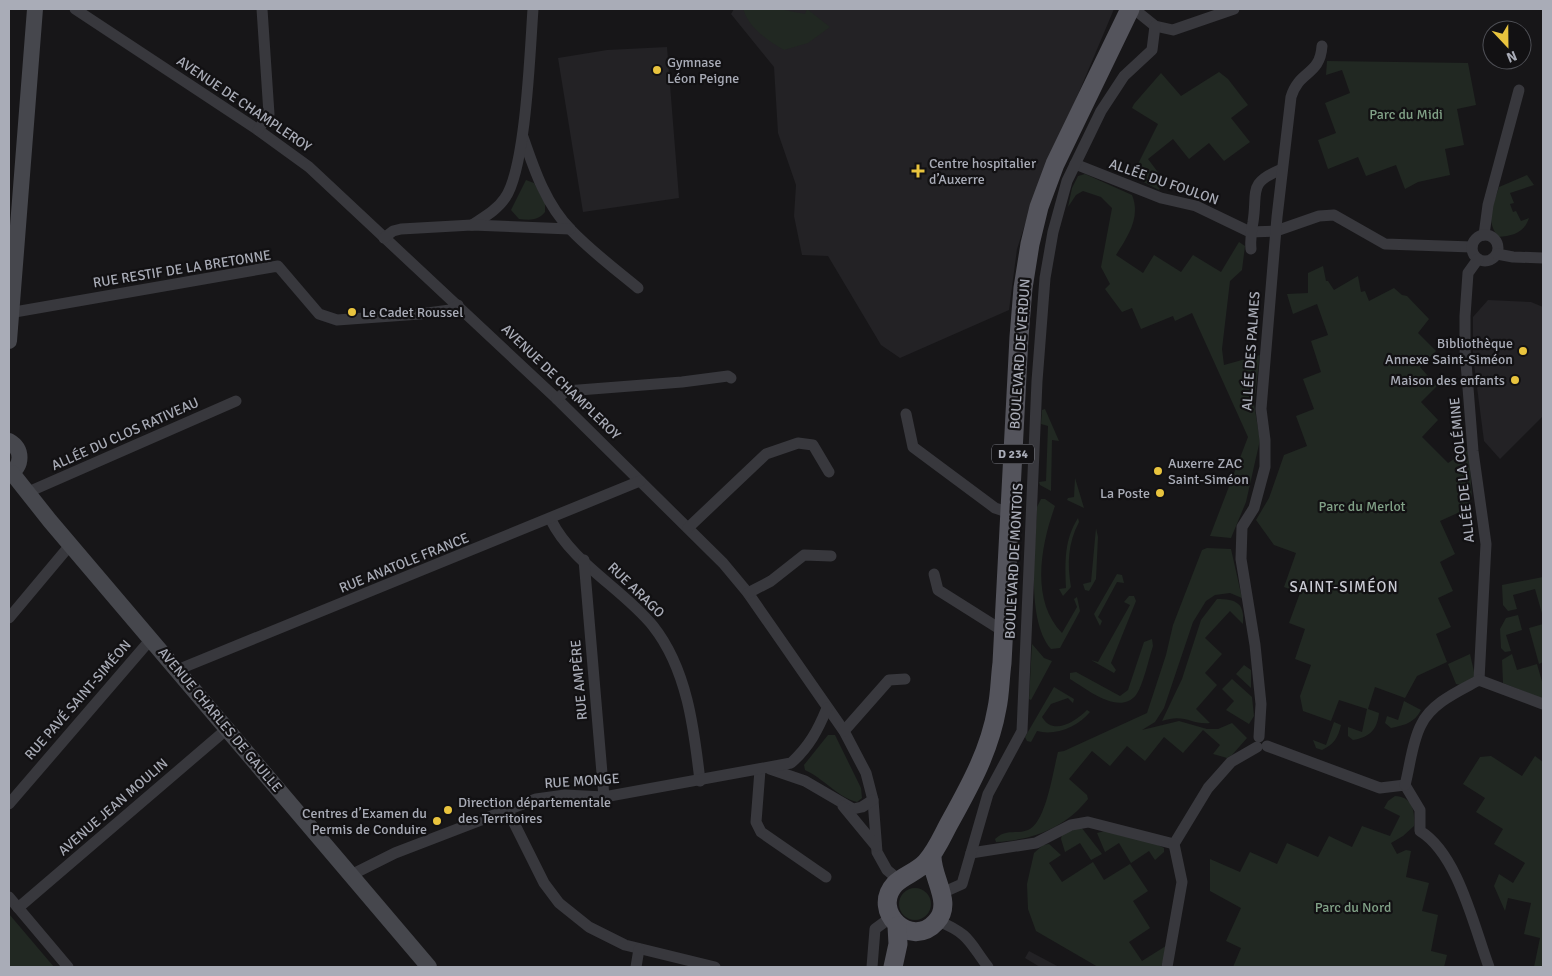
<svg xmlns="http://www.w3.org/2000/svg" width="1552" height="976" viewBox="0 0 1552 976" font-family="Signika,sans-serif">
  <style>
    .built { fill: #232225 }
    .green { fill: #212822 }
    .lines { fill: none; stroke-linecap: round; stroke-linejoin: round }
    .street { stroke: #38383d; stroke-width: 11 }
    .secondary { stroke: #46474d; stroke-width: 16 }
    .primary { stroke: #54545c; stroke-width: 19 }
    .poi-dot { fill: #e9c43e; stroke: #121113; stroke-width: 2 }
    .labels { text-anchor: middle; dominant-baseline: central; stroke-width: 4.5; stroke-linejoin: round; paint-order: stroke }
    .shield { fill: #121113; stroke: #7c7e86; stroke-width: 1 }
    .shield-label { font-size: 12px; font-weight: bold; fill: #a9acb7 }
    .poi-label { font-size: 14px; fill: #a9acb7; stroke: #121113; text-anchor: start }
    .street-label { font-size: 14px; fill: #a9acb7; stroke: #121113 }
    .park-label { font-size: 14px; fill: #81a187; stroke: #121113 }
    .neighbourhood-label { font-size: 15px; letter-spacing: 1px; fill: #cacbd4; stroke: #121113 }
  </style>
  <rect width="100%" height="100%" fill="#171618"/>
  <g class="built">
    <path d="M734 9H1114L1031 206 1017 249 1009 310 900 358 881 345 828 256 802 255 794 216 796 185 778 133 774 67 731 14Z"/>
    <path d="M667 47 679 198 583 212 558 58 607 50Z"/>
    <path d="M1488 300 1531 302 1543 307V416L1500 459 1484 441 1473 356V317Z"/>
    <path d="M1029 951 1059 967H1040L1025 958Z"/>
  </g>
  <g class="green">
    <path d="M743 9H779L805 14 807 9 830 27 808 43 784 50C766 39 750 29 743 9Z"/>
    <path d="M1327 61 1468 63 1476 105 1457 109 1464 145 1445 149 1450 175 1418 182 1405 189 1396 165 1366 176 1358 157 1328 169 1318 140 1336 133 1325 103 1350 93 1342 70 1326 75Z"/>
    <path d="M1219 72 1228 79 1248 105 1231 118 1250 142 1224 161 1209 143 1189 159 1173 139 1148 159 1163 179 1159 190 1132 176 1158 124 1132 108 1134 104 1161 73 1181 96Z"/>
    <path d="M1085 174 1132 195C1141 217 1128 236 1116 255L1143 273 1154 255 1181 272 1193 255 1221 272 1239 242 1245 246 1242 270 1230 281 1222 349 1224 365 1260 355 1254 404 1260 440 1246 502 1231 538 1210 536 1248 437 1192 313 1175 321 1173 316 1141 329 1132 308 1122 312 1105 289 1110 284 1101 267 1112 208 1101 197 1083 191 1076 195 1068 207 1072 188 1078 176Z"/>
    <path d="M1527 175 1534 185 1510 193 1514 203 1510 204 1513 212 1516 211 1521 221 1529 218C1524 233 1513 236 1498 237 1485 219 1493 206 1499 187Z"/>
    <path d="M526 180 534 183 545 203V212C538 221 530 220 519 219L511 210Z"/>
    <path d="M1323 266 1326 281H1328L1334 290 1358 276 1361 292 1365 291 1369 301 1394 288 1402 295 1407 296 1429 319 1418 333 1436 351 1420 367 1437 386 1421 402 1438 420 1422 437 1448 463 1469 449 1472 500 1462 511 1440 521 1455 554 1440 562 1453 591 1438 598 1451 627 1436 634 1447 662 1417 676 1405 698 1375 687 1368 709 1379 713C1377 730 1370 737 1353 740L1348 736V727L1362 732 1367 709 1339 700 1331 721 1303 711 1300 696 1311 665 1295 659 1305 629 1289 623 1300 593 1284 587 1296 553 1274 545 1256 520 1269 498 1284 455 1307 446 1296 416 1314 409 1303 379 1321 372 1311 341 1328 335 1317 304 1293 314 1287 294 1308 293V273Z"/>
    <path d="M1045 409 1059 441 1052 440 1051 491 1040 485 1039 482 1046 481 1048 426 1041 424 1042 410Z"/>
    <path d="M1075 478 1084 508 1067 500 1068 498 1074 497Z"/>
    <path d="M1041 499H1045L1055 506C1041 545 1030 600 1062 633L1077 607 1074 599 1077 597 1080 611 1060 648 1051 649C1025 619 1036 545 1037 507Z"/>
    <path d="M1078 518 1079 522C1068 543 1067 563 1071 587L1063 596 1059 589 1066 588C1065 562 1064 540 1078 518Z"/>
    <path d="M1096 528 1098 537 1096 579 1089 591 1085 590 1083 584 1091 582Z"/>
    <path d="M1207 548 1231 549 1242 598 1230 593 1215 595 1206 601 1193 622 1164 708 1155 722 1142 730 1179 721 1207 729H1218L1232 723 1247 738 1232 755 1227 758 1213 754 1220 745 1203 730 1183 753 1164 737 1145 761 1127 746 1110 766 1092 751 1069 779 1087 795 1088 799C1065 828 1033 840 996 842L995 839C1007 828 1014 835 1028 830 1046 823 1053 771 1058 752L1064 751 1147 713 1166 655 1173 625 1202 550Z"/>
    <path d="M1117 574 1122 575 1124 583 1117 582 1098 617 1102 621 1100 626 1094 614Z"/>
    <path d="M1543 577V617L1535 589 1513 595 1517 609 1508 611 1503 605 1502 585Z"/>
    <path d="M1129 596H1134L1136 601 1111 663 1116 670 1114 673 1091 660 1098 662 1130 605 1124 602Z"/>
    <path d="M1217 599C1236 599 1245 603 1243 624L1230 611 1205 638 1222 654 1205 673 1217 685 1196 709 1210 723C1191 725 1185 713 1162 721L1182 679 1201 620Z"/>
    <path d="M1518 615 1522 630 1506 635 1511 651 1505 652 1501 648 1500 629 1506 618Z"/>
    <path d="M1543 624V662L1539 664 1529 628Z"/>
    <path d="M1152 639 1153 646C1149 658 1143 686 1136 695 1119 716 1087 689 1070 679V673L1076 672 1120 696 1128 690 1144 642Z"/>
    <path d="M1032 644 1044 658 1052 661 1031 700 1029 699Z"/>
    <path d="M1470 654 1475 676 1461 685 1456 684 1448 664Z"/>
    <path d="M1512 654 1517 670 1537 664 1543 685V699L1503 683 1502 660Z"/>
    <path d="M1244 665 1251 670V688L1236 674Z"/>
    <path d="M1232 679 1252 697 1254 716 1249 724 1226 710 1234 701 1222 689Z"/>
    <path d="M1054 687 1074 699 1073 703 1068 698 1051 704 1042 717C1053 736 1075 722 1087 710L1090 712C1078 727 1055 736 1037 731L1031 742 1027 741 1025 737Z"/>
    <path d="M1404 701 1421 710C1414 723 1405 725 1391 728L1385 723 1387 716 1398 720Z"/>
    <path d="M1334 722 1341 725C1338 738 1334 744 1322 750L1316 748 1313 740 1326 745Z"/>
    <path d="M828 735H835L861 788 862 798 857 802C839 798 823 778 805 770L804 765Z"/>
    <path d="M1491 756 1522 776 1535 756 1543 762V967H1534L1540 938 1524 934 1531 903 1508 898 1505 911 1494 886 1499 874 1513 883 1525 863 1494 844 1503 829 1476 812 1485 798 1463 784 1480 757Z"/>
    <path d="M1395 796C1413 797 1415 811 1414 826L1403 836 1391 843 1397 854 1406 850 1411 851 1406 877 1429 883 1422 911 1438 915 1431 951 1447 955 1444 967H1233L1241 948 1226 941 1241 908 1210 891V859L1240 872 1250 852 1277 864 1287 843 1318 857 1329 836 1352 847 1362 826 1390 836 1400 816 1384 808 1388 801Z"/>
    <path d="M1081 827 1102 854 1091 860 1080 843 1065 852 1061 839 1062 834Z"/>
    <path d="M1105 831 1156 844 1164 848V852L1155 860 1149 851 1131 863 1119 843 1105 852 1097 833Z"/>
    <path d="M1049 844 1061 855 1049 863 1062 882 1093 862 1104 880 1130 864 1148 891 1133 901 1150 928 1129 942 1142 961 1169 944 1161 967H1098L1036 931 1028 909 1027 884 1034 853 1043 845Z"/>
    <circle cx="915" cy="904" r="16"/>
    <path d="M9 914 54 967H9Z"/>
  </g>
  <g class="lines">
    <g class="street">
      <path d="M75 9 258 130 309 167 557 399 723 563 748 593 844 731 866 773 873 800 877 852 887 870 899 880"/>
      <path d="M1134 9 1155 26 1173 30 1234 9"/>
      <path d="M258 130 269 114 262 9"/>
      <path d="M523 137C534 169 546 205 571 230 591 251 615 269 638 288"/>
      <path d="M1075 164 1161 198 1196 206 1250 232 1276 231 1319 216 1334 215 1385 244 1472 247"/>
      <path d="M472 225C484 217 497 210 505 198 526 168 530 50 533 9"/>
      <path d="M1484 235 1488 205 1519 90"/>
      <circle cx="1485" cy="248" r="13"/>
      <path d="M384 238 393 231 401 229 472 225 570 229"/>
      <path d="M1251 249C1250 238 1251 232 1253 222 1258 191 1247 183 1282 169"/>
      <path d="M1497 254 1513 257 1543 258"/>
      <path d="M1478 259 1468 273 1465 316V350L1473 451 1486 544 1479 680"/>
      <path d="M9 313 278 266 319 314 337 320 420 314 450 310 458 305"/>
      <path d="M557 399 566 391 682 382 728 376 731 378"/>
      <path d="M906 414 913 447 995 508 1010 513"/>
      <path d="M26 493 236 401"/>
      <path d="M551 520C572 563 623 589 653 626 687 669 694 728 700 781"/>
      <path d="M688 528 766 454 798 443 813 445 829 472"/>
      <path d="M584 560 604 797"/>
      <path d="M934 574 938 590 1003 631"/>
      <path d="M748 593 771 581 804 555 831 556"/>
      <path d="M9 618 71 544"/>
      <path d="M177 670 640 481"/>
      <path d="M844 731 889 680 905 679"/>
      <path d="M1259 737 1261 704 1255 645 1241 559 1242 527 1254 508 1265 467V440L1261 409 1277 217 1291 97C1299 70 1320 76 1322 46"/>
      <path d="M1267 746 1380 788 1405 785"/>
      <path d="M770 769 805 781 853 809 862 807 873 800"/>
      <path d="M760 770 756 822 761 832 826 877"/>
      <path d="M1405 785 1420 810V831C1458 854 1474 927 1489 967"/>
      <path d="M1405 785C1410 766 1412 742 1421 725 1431 703 1459 691 1479 680L1543 704"/>
      <path d="M9 804 151 639"/>
      <path d="M843 806 876 846"/>
      <path d="M507 809 544 883 559 903 589 927 625 945 715 967"/>
      <path d="M971 853 1036 843 1071 825 1088 822 1174 844 1208 788 1231 762 1257 747"/>
      <path d="M351 875 395 853 536 799 565 795 604 797 791 763C809 747 818 730 827 708"/>
      <path d="M942 893 962 884 988 794 1022 731 1037 381 1045 278 1053 232 1067 181 1101 111 1124 76 1152 50 1155 26"/>
      <path d="M9 897 68 967"/>
      <path d="M18 908 227 729"/>
      <path d="M938 921C970 934 969 942 988 967"/>
      <path d="M636 967 639 949"/>
      <path d="M872 967 875 929 890 918"/>
      <path d="M1167 967 1182 882 1174 844"/>
    </g>
    <g class="secondary">
      <path d="M9 341 35 9"/>
      <path d="M9 441C23 449 23 466 9 474"/>
      <path d="M12 473 50 521 429 967"/>
    </g>
    <g class="primary">
      <path d="M932 855C931 878 954 903 936 922 911 950 870 911 895 884 904 875 917 872 926 862 937 850 943 834 951 820 971 784 990 749 997 708 1000 694 1000 678 1002 663L1019 337 1023 288 1030 244 1039 207 1055 164 1130 9"/>
      <path d="M893 967 898 944 897 926"/>
    </g>
  </g>
  <g class="poi-dot">
    <circle cx="657" cy="70" r="5"/>
    <path d="M915.5 163.5h5v5h5v5h-5v5h-5v-5h-5v-5h5z"/>
    <circle cx="352" cy="312" r="5"/>
    <circle cx="1523" cy="351" r="5"/>
    <circle cx="1515" cy="380" r="5"/>
    <circle cx="1158" cy="471" r="5"/>
    <circle cx="1160" cy="493" r="5"/>
    <circle cx="448" cy="810" r="5"/>
    <circle cx="437" cy="821" r="5"/>
  </g>
  <g class="labels">
    <rect class="shield" x="992" y="444.5" width="42" height="19" rx="4"/>
    <g class="shield-label">
      <text x="1013" y="454">D 234</text>
    </g>
    <g class="poi-label">
      <text x="667" y="62">Gymnase<tspan x="667" dy="16">Léon Peigne</tspan></text>
      <text x="929" y="163">Centre hospitalier<tspan x="929" dy="16">d’Auxerre</tspan></text>
      <text x="362" y="312">Le Cadet Roussel</text>
      <text x="1513" y="343" text-anchor="end">Bibliothèque<tspan x="1513" dy="16">Annexe Saint-Siméon</tspan></text>
      <text x="1505" y="380" text-anchor="end">Maison des enfants</text>
      <text x="1168" y="463">Auxerre ZAC<tspan x="1168" dy="16">Saint-Siméon</tspan></text>
      <text x="1150" y="493" text-anchor="end">La Poste</text>
      <text x="458" y="802">Direction départementale<tspan x="458" dy="16">des Territoires</tspan></text>
      <text x="427" y="813" text-anchor="end">Centres d’Examen du<tspan x="427" dy="16">Permis de Conduire</tspan></text>
    </g>
    <g class="street-label">
      <text transform="translate(244 104) rotate(34)">AVENUE DE CHAMPLEROY</text>
      <text transform="translate(1164 182) rotate(19)">ALLÉE DU FOULON</text>
      <text transform="translate(182 269) rotate(-9)">RUE RESTIF DE LA BRETONNE</text>
      <text transform="translate(1251 351) rotate(-86)">ALLÉE DES PALMES</text>
      <text transform="translate(1020 354) rotate(-86)">BOULEVARD DE VERDUN</text>
      <text transform="translate(561 382) rotate(44)">AVENUE DE CHAMPLEROY</text>
      <text transform="translate(125 434) rotate(-24)">ALLÉE DU CLOS RATIVEAU</text>
      <text transform="translate(1462 470) rotate(-96)">ALLÉE DE LA COLÉMINE</text>
      <text transform="translate(1014 561) rotate(-87)">BOULEVARD DE MONTOIS</text>
      <text transform="translate(404 563) rotate(-22)">RUE ANATOLE FRANCE</text>
      <text transform="translate(636 590) rotate(44)">RUE ARAGO</text>
      <text transform="translate(579 680) rotate(-95)">RUE AMPÈRE</text>
      <text transform="translate(78 700) rotate(-49)">RUE PAVÉ SAINT-SIMÉON</text>
      <text transform="translate(220 720) rotate(50)">AVENUE CHARLES DE GAULLE</text>
      <text transform="translate(582 781) rotate(-4)">RUE MONGE</text>
      <text transform="translate(113 807) rotate(-41)">AVENUE JEAN MOULIN</text>
    </g>
    <g class="park-label">
      <text x="1406" y="114">Parc du Midi</text>
      <text x="1362" y="506">Parc du Merlot</text>
      <text x="1353" y="907">Parc du Nord</text>
    </g>
    <g class="neighbourhood-label">
      <text x="1344" y="587">SAINT-SIMÉON</text>
    </g>
  </g>
  <rect width="1552" height="976" fill="none" stroke="#a9acb7" stroke-width="20"/>
  <g transform="translate(1507 45) rotate(158)"><circle r="24" fill="#121113" stroke="#4e4f55"/>
  <path d="M0-4L9 19L0 12L-9 19Z" fill="#e9c43e"/>
  <text y="-8" font-size="14" font-weight="bold" text-anchor="middle" fill="#a9acb7">N</text>
  </g>
</svg>
